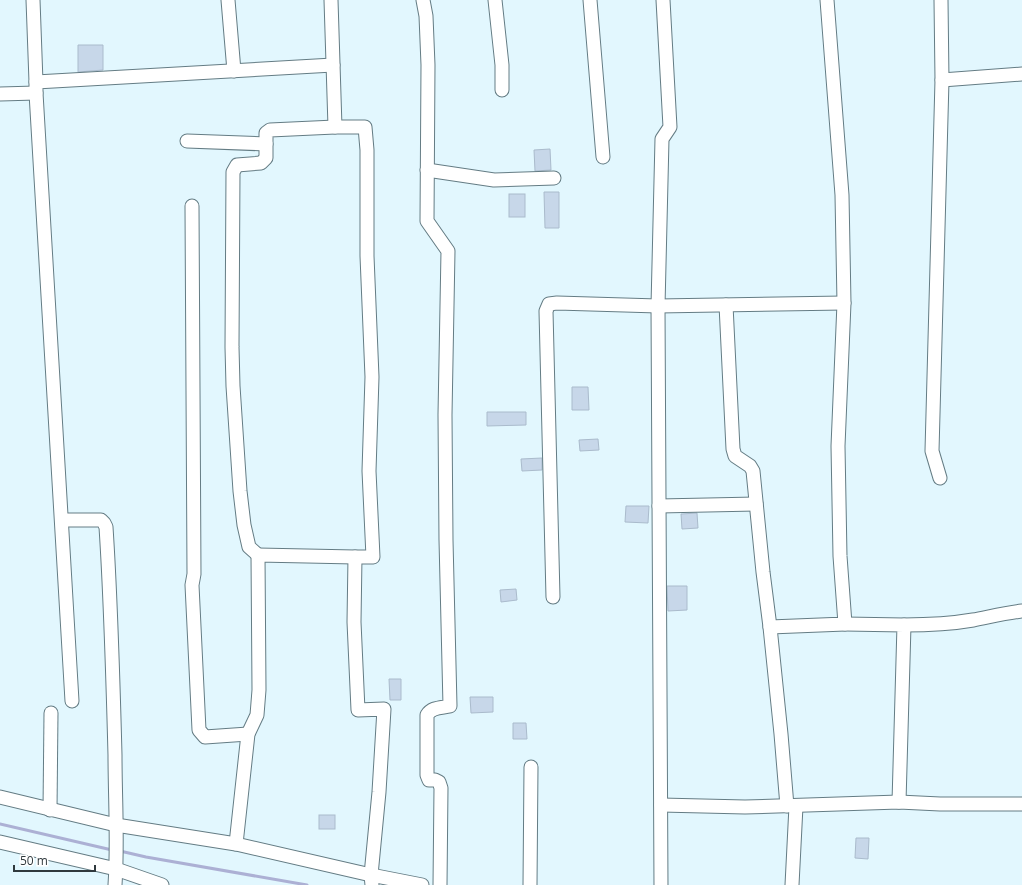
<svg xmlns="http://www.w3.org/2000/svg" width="1022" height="885" viewBox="0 0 1022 885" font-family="'Open Sans',sans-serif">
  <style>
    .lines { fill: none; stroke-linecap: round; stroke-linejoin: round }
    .stream { stroke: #acb0d4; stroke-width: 3 }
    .building { fill: #c7d7e9; stroke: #abc }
    .street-casing { stroke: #647c84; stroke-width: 15 }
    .street { stroke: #fff; stroke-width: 13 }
  </style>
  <rect width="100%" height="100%" fill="#e2f7fe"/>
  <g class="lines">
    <g class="stream">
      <path d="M0 824 112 850"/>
      <path d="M120 851 146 857 307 885"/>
    </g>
  </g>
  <g class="building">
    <path d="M78 45H103V70L78 72Z"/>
    <path d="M550 149 551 170 535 171 534 150Z"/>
    <path d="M544 192H559V228H545Z"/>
    <rect x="509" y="194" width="16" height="23"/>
    <path d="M572 387H588L589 410H572Z"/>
    <path d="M487 412H526V425L487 426Z"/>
    <path d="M598 439 599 450 580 451 579 440Z"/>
    <path d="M542 458V470L522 471 521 459Z"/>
    <path d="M626 506H649L648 523 625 522Z"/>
    <path d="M697 513 698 528 682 529 681 514Z"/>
    <path d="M667 586H687V610L668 611Z"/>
    <path d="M516 589 517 600 501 602 500 590Z"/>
    <path d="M389 679H401V700H390Z"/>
    <path d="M470 697H493V712L471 713Z"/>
    <path d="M513 723H526L527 739H513Z"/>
    <rect x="319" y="815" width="16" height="14"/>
    <path d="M856 838H869L868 859 855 858Z"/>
  </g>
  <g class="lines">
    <g class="street-casing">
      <g id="street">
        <path d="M33 0 36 82"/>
        <path d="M228 0 234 71"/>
        <path d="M331 0 335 127H365L367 150V256L372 377 369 471 373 557H355L354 622 358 710 384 709 379 792 371 875 372 885"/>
        <path d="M423 0 426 16 428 65 427 221 448 251 445 415 446 540 450 706C441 708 432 707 427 715V775L429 780H435L439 782 441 788 440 885"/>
        <path d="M495 0 502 65V90"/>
        <path d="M590 0 603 157"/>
        <path d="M941 0 942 80 1022 74"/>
        <path d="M0 94 36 93"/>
        <path d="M187 141 266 144"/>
        <path d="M427 170 494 180 554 178"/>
        <path d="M192 206 194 574 192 585 199 730 205 737 248 734"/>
        <path d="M726 305 733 449 735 456 750 466 753 471 763 572 770 627"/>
        <path d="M940 478 932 451 942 80"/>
        <path d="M659 506 756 504"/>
        <path d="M62 520H101L104 523 106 527C111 603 113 679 115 755 115 798 118 842 115 885"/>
        <path d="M258 555 249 547 244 525 240 491 233 386 232 347 233 172 237 165 261 163 266 158V133L270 130 335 127"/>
        <path d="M553 597 546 311 549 304 557 303 658 306 844 303"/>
        <path d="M845 624 904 625 899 802"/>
        <path d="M904 625C927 625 950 624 973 620 989 617 1005 613 1022 611"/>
        <path d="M72 701 36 93V82L333 65"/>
        <path d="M0 797 116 825 236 844 371 875 422 885"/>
        <path d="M661 805 745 807 899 802 940 804H1022"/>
        <path d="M787 806 781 734 770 627 845 624 840 556 838 446 844 303 842 195 827 0"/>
        <path d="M50 810 51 713"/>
        <path d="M0 842 116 869 162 885"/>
        <path d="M236 844 248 734 257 715 259 690 258 555 355 557"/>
        <path d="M530 885 531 767"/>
        <path d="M661 885 658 306 662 139 670 127 663 0"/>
        <path d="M792 885 796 806"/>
      </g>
    </g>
    <use href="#street" class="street"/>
  </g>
  <path d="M14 865v6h81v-6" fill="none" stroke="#2f393d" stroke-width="2"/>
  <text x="20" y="865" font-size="12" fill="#2f393d" stroke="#ffffff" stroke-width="3" paint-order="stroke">50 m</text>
</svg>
